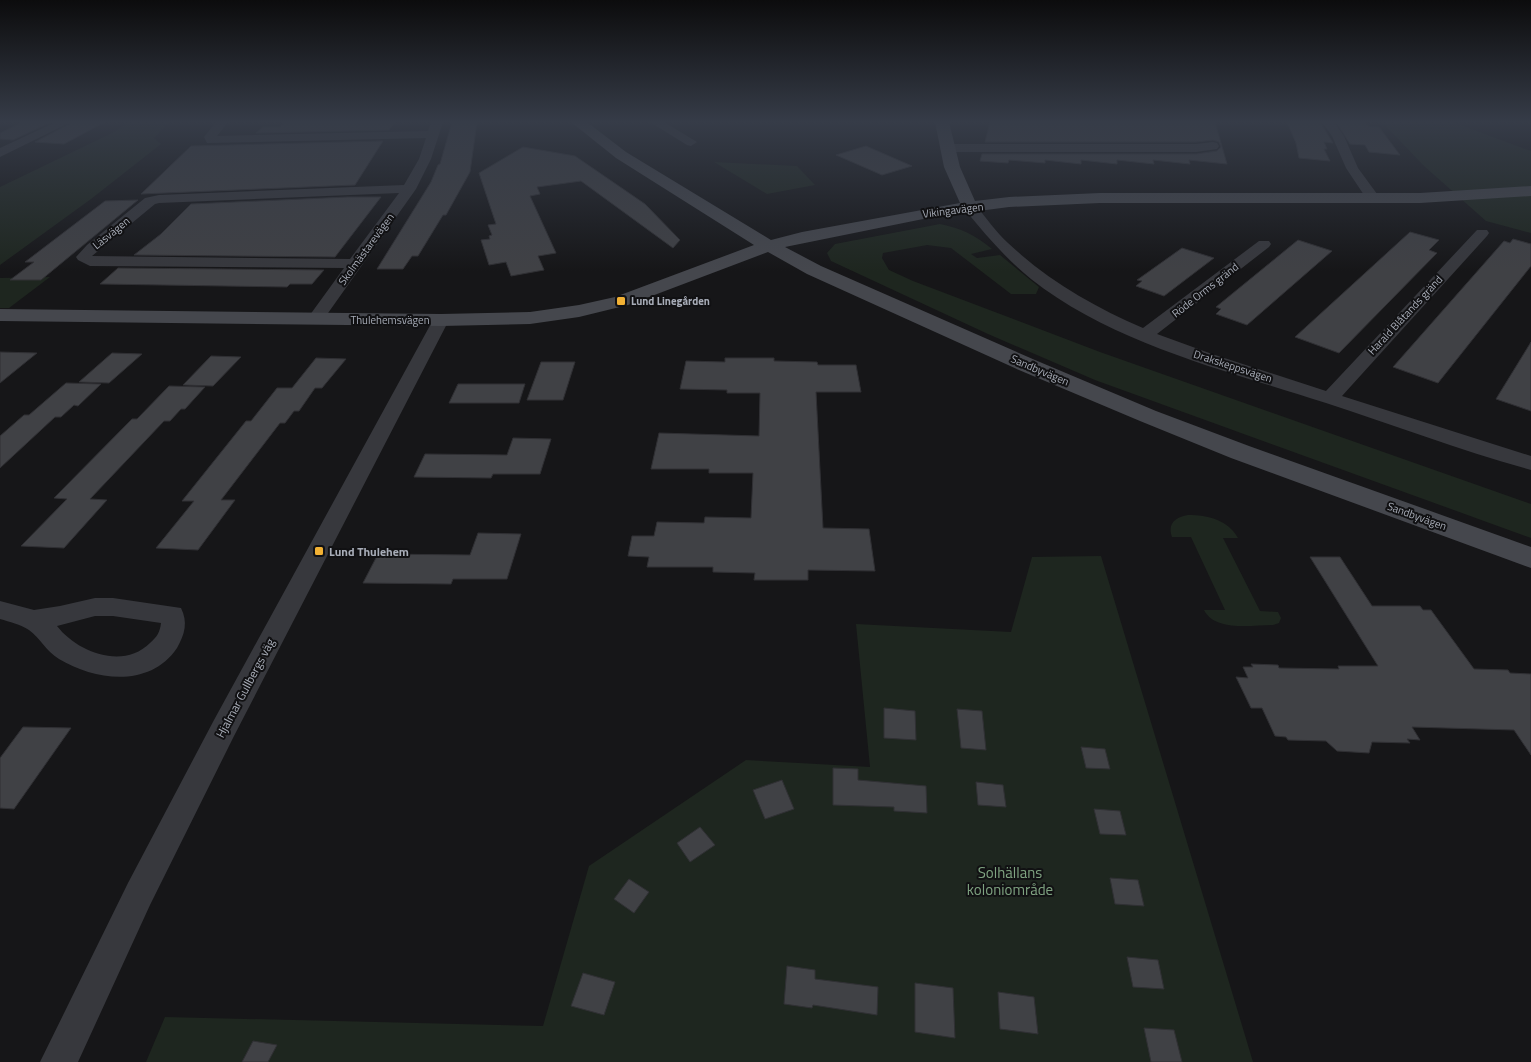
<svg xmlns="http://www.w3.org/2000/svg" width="1531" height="1062" viewBox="0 0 1531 1062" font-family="'Titillium Web',sans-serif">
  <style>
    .green { fill: #1e261f }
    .building { fill: #404145; stroke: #303034 }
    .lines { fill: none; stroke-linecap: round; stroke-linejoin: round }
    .street { fill: #37383d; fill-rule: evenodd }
    .secondary { fill: #45474d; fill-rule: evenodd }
    .poi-dot { fill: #f2b134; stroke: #111113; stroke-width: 2 }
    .labels { text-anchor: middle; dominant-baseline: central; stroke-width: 4; stroke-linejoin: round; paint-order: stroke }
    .far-street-label { font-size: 11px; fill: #a8adb8; stroke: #111113 }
    .far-poi-label { font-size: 11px; font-weight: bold; fill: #a8adb8; stroke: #111113; text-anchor: start }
    .poi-label { font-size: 12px; font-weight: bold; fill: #a8adb8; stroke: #111113; text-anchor: start }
    .street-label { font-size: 12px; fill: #a8adb8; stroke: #111113 }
    .near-park-label { font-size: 15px; fill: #7fa381; stroke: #111113 }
  </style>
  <rect width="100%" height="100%" fill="#161618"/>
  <g class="green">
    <path d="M128 122H169L154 138 161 144 91 199 0 265V187L112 133Z"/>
    <path d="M1382 122H1452L1531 151V233L1486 221 1424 166Z"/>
    <path d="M714 162 797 166 815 185 767 194Z"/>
    <path d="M940 224C961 228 975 235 992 249L971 254 977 258 1000 255 1039 287 1036 294H1011L951 248 927 245 883 253 882 258 889 270 913 281 1100 352 1531 504V538L1095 380 988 334 831 261 827 253 835 244Z"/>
    <path d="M50 277 9 308H0V278Z"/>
    <path d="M1188 515C1208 515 1228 520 1238 538H1223L1260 611 1278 612 1281 618 1279 623 1273 625C1252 625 1215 632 1204 610H1225L1191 537H1172C1167 523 1176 517 1188 515Z"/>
    <path d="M1101 556 1253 1062H146L165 1017 543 1026 589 866 746 760 870 767 856 624 1011 632 1032 557Z"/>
  </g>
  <g class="building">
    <path d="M23 122H51L13 140 0 139V133Z"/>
    <path d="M73 122H105L64 144 35 142Z"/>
    <path d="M284 122H394L389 130 256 133 263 127H280Z"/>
    <path d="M452 122H477L470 172 446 215H443L418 256H412L403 269H377L431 182 438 165 440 164Z"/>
    <path d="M990 122H1215L1227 164 1189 160 1190 164 1153 160 1154 164 1117 160V164L1081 160V164L1045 160V163L1009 160 1008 163 980 161 982 154H1196L1217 151 1221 147 1219 142 1213 140 1196 142H985Z"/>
    <path d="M1287 122H1320L1333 143 1324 142 1327 149H1324L1330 161 1299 158 1296 143Z"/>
    <path d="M1336 122H1365L1368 126 1379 127 1400 155 1369 152 1365 145 1350 144Z"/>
    <path d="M383 141 355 185 141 194 191 146Z"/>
    <path d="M866 146 912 166 882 175 836 155Z"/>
    <path d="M523 147 575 156 645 204 680 240 673 248 581 181 537 187 540 194 530 196 556 253 538 256 544 270 511 276 506 262 489 265 481 240 490 239 489 236 492 235 488 225 496 224 479 173Z"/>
    <path d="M347 197H381L335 257 134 255 161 234 191 204Z"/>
    <path d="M138 200 41 280H10L34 262H25L105 201Z"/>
    <path d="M1410 232 1439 240 1429 250 1437 253 1339 353 1295 337Z"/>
    <path d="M1513 239 1531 244V266L1438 383 1393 367 1504 241 1510 243Z"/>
    <path d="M1298 240 1332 251 1247 325 1216 314 1221 309 1216 307Z"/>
    <path d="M1182 248 1214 258 1164 296 1136 286 1142 281 1137 280Z"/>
    <path d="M118 268 324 270 312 284H290L287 287 100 284Z"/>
    <path d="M1531 342V411L1496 399Z"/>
    <path d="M0 352 37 353 0 383Z"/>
    <path d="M112 353 142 354 109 383 79 382Z"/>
    <path d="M211 356 241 357 213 386 183 385Z"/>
    <path d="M316 358 346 359 322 388H315L299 411H294L285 423H280L221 500H235L198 550 156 548 194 501H182L246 421H251L277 388H292Z"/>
    <path d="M725 358H774V361L817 362 818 365H856L861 392H816L823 528 869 529 875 571 808 570V580H754L755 573 713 572V567H647L649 557 628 556 632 536H654L657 522 704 523 705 517 751 518 753 473H709V469H651L659 433 759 436 760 393H727V390L680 389 686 361 725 362Z"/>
    <path d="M541 362H575L563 400H527Z"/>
    <path d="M66 383 101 384 78 406 74 405 61 417H55L0 468V436L24 415H29Z"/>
    <path d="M458 384H525L519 403H449Z"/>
    <path d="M169 386 205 387 185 409H181L170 421H164L90 499 107 500 64 548 21 546 67 499 54 498 132 419H137Z"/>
    <path d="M513 438 551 439 540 474H493L491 478 414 477 425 454 507 455Z"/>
    <path d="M478 533 521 534 507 579H453L451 584 363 583 378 554 470 555Z"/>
    <path d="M1310 557H1340L1372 606H1420L1423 610H1431L1474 669 1508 670 1510 673 1531 674V755L1514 730 1412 727 1420 740 1407 739 1410 743 1372 742 1369 753 1337 751 1326 741 1288 740 1286 737 1275 736 1262 708H1251L1236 677 1248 678 1243 667H1253L1251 664 1278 665 1279 668 1339 669 1338 666H1378Z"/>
    <path d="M884 708 915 711 916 740 884 738Z"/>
    <path d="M957 709 982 711 986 750 961 748Z"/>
    <path d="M23 727 71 728 14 809 0 808V758Z"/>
    <path d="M1081 747 1105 749 1110 769 1086 768Z"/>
    <path d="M833 768 858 769V780L926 786 927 813 894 811V807L833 805Z"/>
    <path d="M782 780 794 809 765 819 753 790Z"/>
    <path d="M976 782 1003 785 1006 807 978 805Z"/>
    <path d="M1094 809 1120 811 1126 835 1100 834Z"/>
    <path d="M700 827 715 845 690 862 677 843Z"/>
    <path d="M1110 878 1138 880 1144 906 1115 904Z"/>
    <path d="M629 879 649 892 634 913 614 899Z"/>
    <path d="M1127 957 1158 960 1164 989 1133 987Z"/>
    <path d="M787 966 815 970V979L878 987 877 1015 813 1005 812 1008 784 1004Z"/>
    <path d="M583 973 615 982 604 1015 571 1006Z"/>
    <path d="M915 983 953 988 955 1038 915 1032Z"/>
    <path d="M998 992 1034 997 1038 1034 1000 1029Z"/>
    <path d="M1144 1028 1174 1030 1182 1062H1151Z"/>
    <path d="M253 1041 277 1045 268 1062H242Z"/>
  </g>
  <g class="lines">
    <g class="street">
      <path d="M56 122H71L0 157V148Z"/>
      <path d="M216 122H228L217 136 428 131 431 122H443L431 159 416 189 321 323H309L307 319 344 268 90 266 78 260 76 257 87 245 145 198 159 195 404 185 419 159 426 138 207 143 204 137ZM399 193 350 259 92 256 155 204 159 203Z"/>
      <path d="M650 122H664L697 142 691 146 687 145Z"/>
      <path d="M1322 122H1334L1344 136 1358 168 1380 198 1378 201H1368L1346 168 1332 136Z"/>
      <path d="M1213 142 1217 143 1219 146 1217 149 1196 152H946L940 148 946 144H1196Z"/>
      <path d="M971 204 976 205C986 218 996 232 1008 243 1047 280 1094 307 1143 328L1259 241H1269L1271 244 1269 247 1157 334 1212 354 1326 391 1477 230H1487L1489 233 1487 236 1342 396 1531 456V470C1462 451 1394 425 1326 403 1228 371 1113 344 1031 279 1006 259 986 235 966 211L964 208Z"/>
      <path d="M441 315 447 316 449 320 234 736 150 905 78 1062H40L128 883 214 720 433 320 435 316Z"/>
      <path d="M95 598H113L181 608C188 622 185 634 177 648 150 688 96 681 59 659 46 651 40 638 29 630 20 624 10 622 0 619V601L34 610 60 606ZM95 616H113L161 623C160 632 157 637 150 643 123 670 77 652 57 626Z"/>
    </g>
    <path class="secondary" d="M571 122H587L626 152 771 240 802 232 960 203 944 167 935 122H949L960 167 975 201 1009 197 1100 193H1420L1531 186V196L1420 203H1100L1009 207 933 217 785 247 821 266 1035 360 1156 411 1249 446 1531 547V568L1231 458 1140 421 1019 370 807 274 768 252 628 305 579 317 530 324 441 326 0 321V309L441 314 530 312 579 305 615 297 754 245 616 158Z"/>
  </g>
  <linearGradient id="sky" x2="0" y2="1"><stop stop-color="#0c0c0d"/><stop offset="0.45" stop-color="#363c48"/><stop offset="1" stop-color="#363c48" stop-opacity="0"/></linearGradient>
  <rect width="1531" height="271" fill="url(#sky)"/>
  <g class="poi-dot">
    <rect x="616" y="296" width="10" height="10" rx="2.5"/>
    <rect x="314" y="546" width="10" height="10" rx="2.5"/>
  </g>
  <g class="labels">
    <g class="far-street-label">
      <text transform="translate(953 210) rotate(-7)">Vikingavägen</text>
      <text transform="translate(111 233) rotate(-39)">Läsvägen</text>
      <text transform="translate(366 249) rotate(-54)">Skolmästarevägen</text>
      <text transform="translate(1205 290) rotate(-38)">Röde Orms gränd</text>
      <text transform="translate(1405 315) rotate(-47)">Harald Blåtands gränd</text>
      <text x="390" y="320">Thulehemsvägen</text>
      <text transform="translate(1233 366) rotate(18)">Drakskeppsvägen</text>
      <text transform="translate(1040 370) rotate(23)">Sandbyvägen</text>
      <text transform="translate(1417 516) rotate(20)">Sandbyvägen</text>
    </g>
    <g class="far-poi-label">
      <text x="631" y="301">Lund Linegården</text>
    </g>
    <g class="poi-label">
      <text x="329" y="551">Lund Thulehem</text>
    </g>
    <g class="street-label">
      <text transform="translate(245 688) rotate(-62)">Hjalmar Gullbergs väg</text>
    </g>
    <g class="near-park-label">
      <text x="1010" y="872">Solhällans<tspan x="1010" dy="17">koloniområde</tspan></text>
    </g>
  </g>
</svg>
